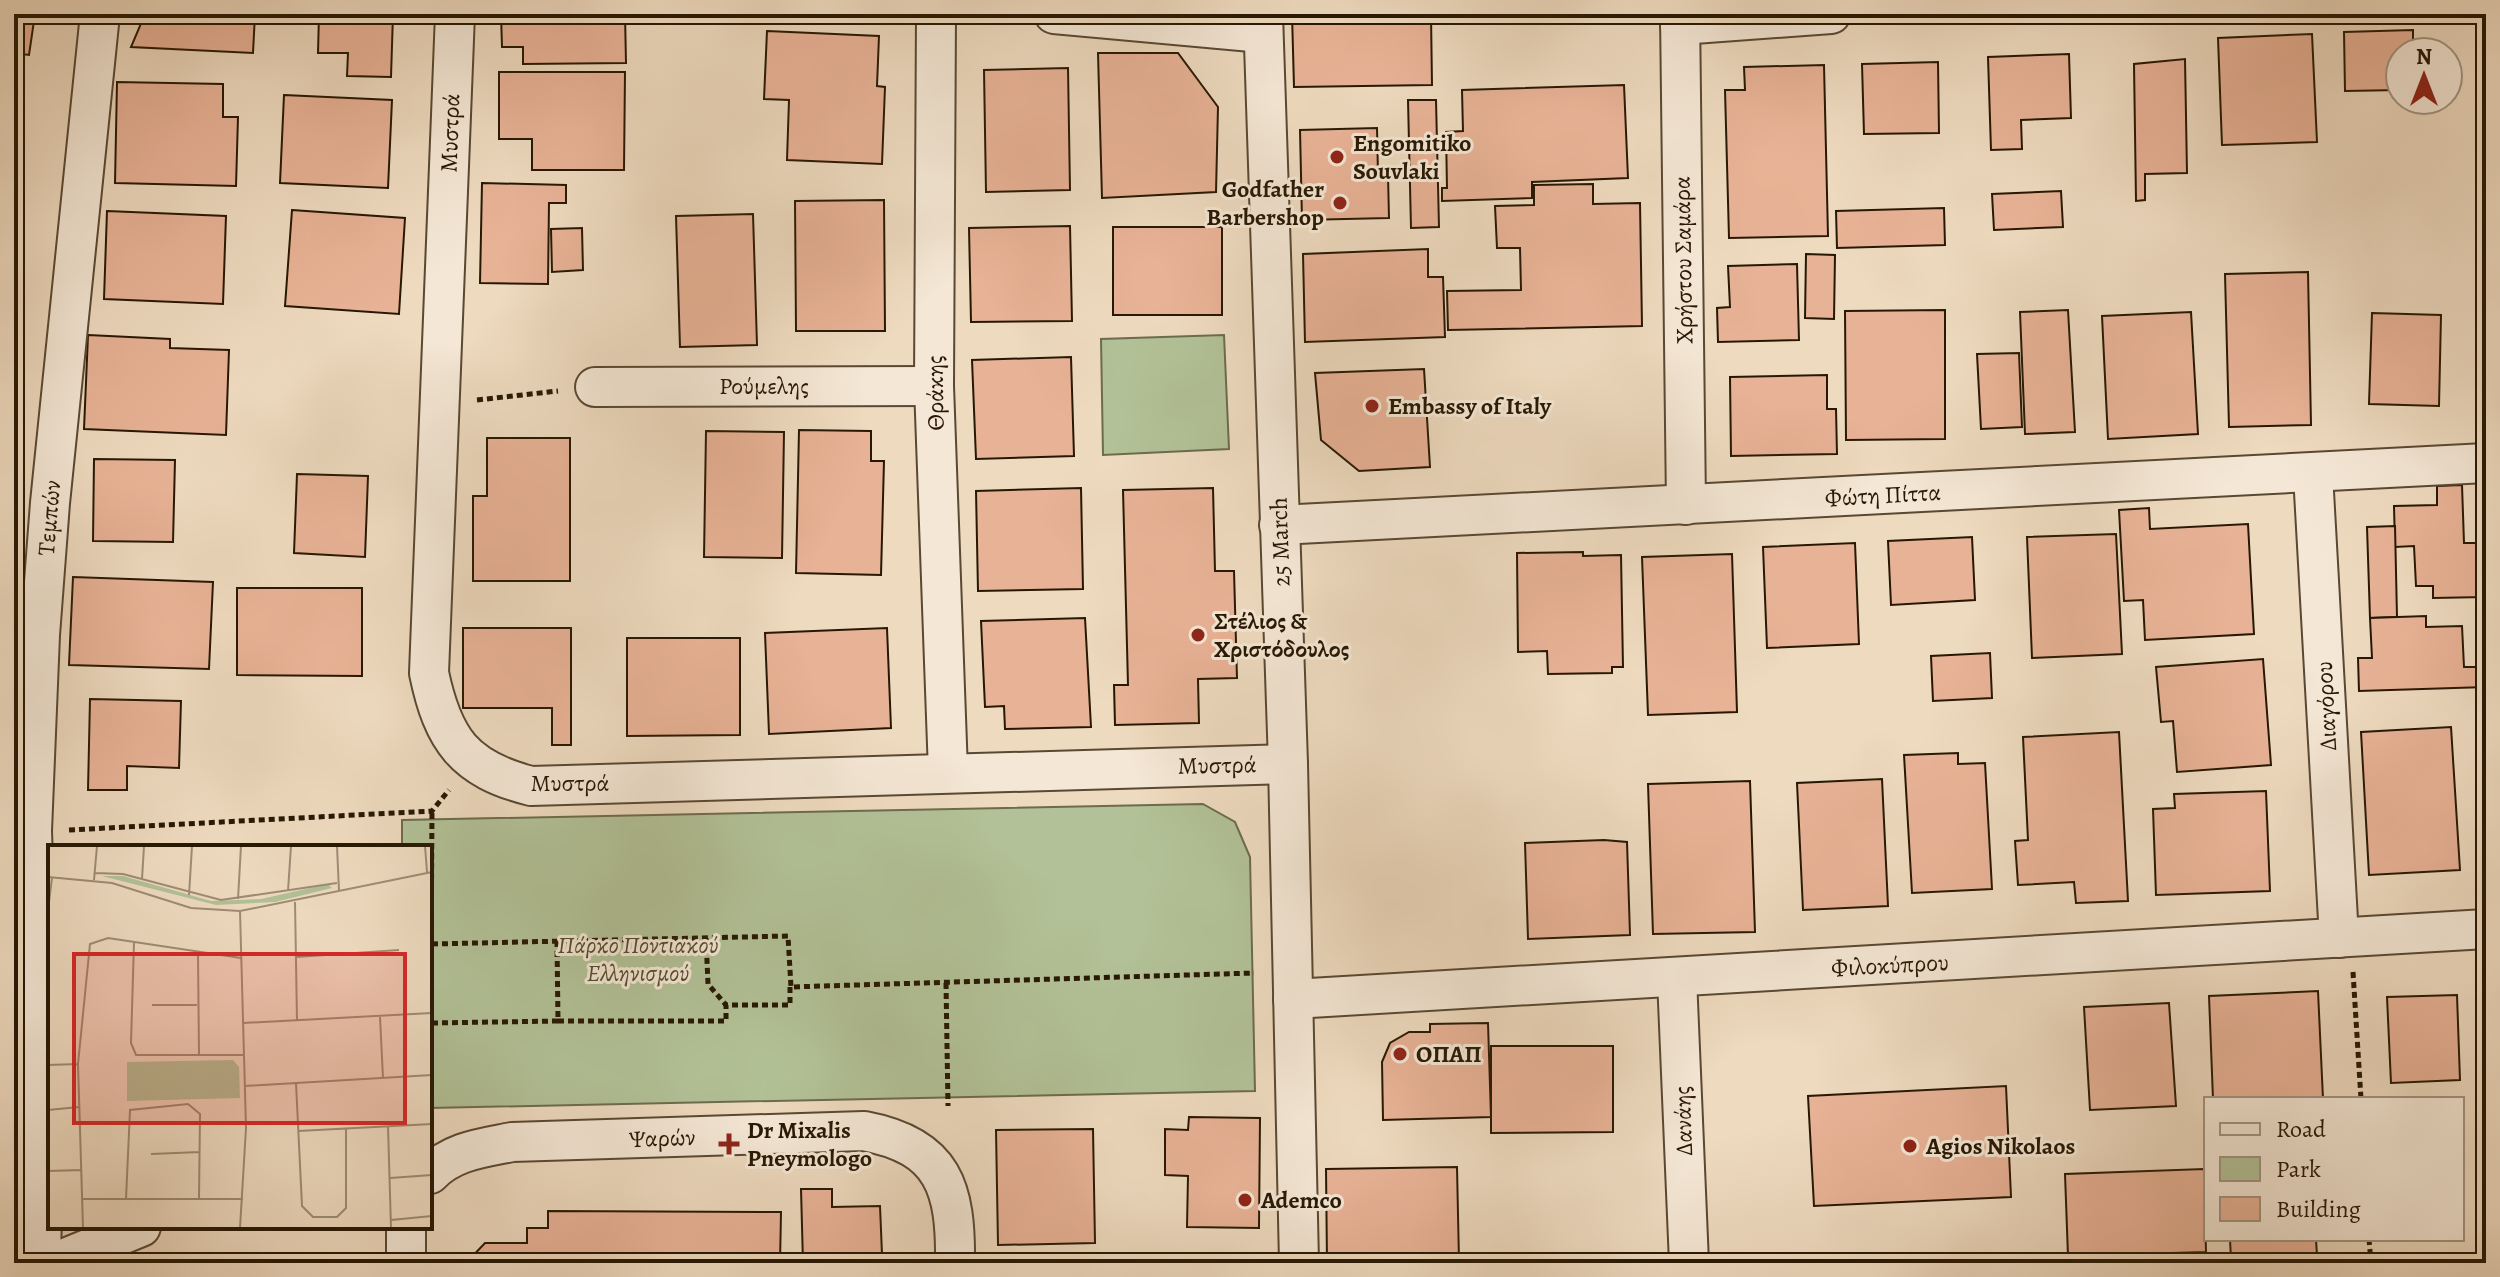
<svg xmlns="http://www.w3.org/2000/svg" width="2500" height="1277" viewBox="0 0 2500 1277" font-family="Alegreya,serif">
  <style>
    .green { fill: #b2c197; stroke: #6c6c4d; stroke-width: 2 }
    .building { fill: #e8b296; stroke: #271803; stroke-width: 2 }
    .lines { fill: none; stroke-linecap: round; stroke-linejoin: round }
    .minor-casing { stroke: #594832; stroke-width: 42 }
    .path { stroke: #271803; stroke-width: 5; stroke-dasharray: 6 4; stroke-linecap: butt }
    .minor { stroke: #f4e7d5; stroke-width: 38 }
    .poi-dot { fill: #8f2418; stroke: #f4e7d5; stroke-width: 3 }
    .labels { text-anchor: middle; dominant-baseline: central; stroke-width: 6; stroke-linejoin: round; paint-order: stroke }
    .street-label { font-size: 24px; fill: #271803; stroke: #f4e7d5 }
    .poi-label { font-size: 24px; font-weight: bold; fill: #271803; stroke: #f4e7d5; text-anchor: start }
    .park-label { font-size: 24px; font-style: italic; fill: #514b2f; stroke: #f4e7d5 }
    .inset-road { fill: none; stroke: #9e8c74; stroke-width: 2 }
    .view { fill: #d62828; fill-opacity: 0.15; stroke: #d62828; stroke-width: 4 }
    .inset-edge { fill: none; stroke: #271803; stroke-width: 4 }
  </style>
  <rect width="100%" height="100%" fill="#eedabf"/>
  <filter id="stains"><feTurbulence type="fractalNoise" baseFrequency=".0025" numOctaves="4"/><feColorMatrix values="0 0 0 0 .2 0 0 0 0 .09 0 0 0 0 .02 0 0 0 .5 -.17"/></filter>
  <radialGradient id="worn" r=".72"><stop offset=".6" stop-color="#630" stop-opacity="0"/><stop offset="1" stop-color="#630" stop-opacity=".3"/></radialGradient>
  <g class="green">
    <path d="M1224 335 1229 449 1103 455 1101 339Z"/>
    <path d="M1203 804 1235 822 1250 857 1255 1091 430 1108V847H402V820Z"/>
  </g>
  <g class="building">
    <path d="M14 14H35L29 55 14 53Z"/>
    <path d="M145 14H255L253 53 131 47Z"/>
    <path d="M319 14H393L391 77 347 76 348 53H318Z"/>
    <path d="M501 14H625L626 63 523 64V47H502Z"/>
    <path d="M1292 14H1431L1432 85 1294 87Z"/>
    <path d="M2413 30V52H2400V90L2345 91 2344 32Z"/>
    <path d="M767 31 879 36 877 86 885 87 882 164 787 160 789 100 764 99Z"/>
    <path d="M2312 34 2317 142 2222 145 2218 38Z"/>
    <path d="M1098 53H1178L1218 107 1216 192 1102 198Z"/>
    <path d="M2069 54 2071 118 2021 120 2022 149 1991 150 1988 57Z"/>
    <path d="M2185 59 2187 173 2145 174V200L2136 201 2134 64Z"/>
    <path d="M1938 62 1939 133 1864 134 1862 64Z"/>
    <path d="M1824 65 1828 236 1729 238 1725 90H1745L1744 67Z"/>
    <path d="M1068 68 1070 190 986 192 984 70Z"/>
    <path d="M499 72H625L624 170H532V139H499Z"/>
    <path d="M117 82 223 84V117H238L236 186 115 183Z"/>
    <path d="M1624 85 1628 178 1532 182V198L1442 201V188H1447L1446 132 1463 131 1462 90Z"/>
    <path d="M284 95 392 100 388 188 280 183Z"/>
    <path d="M1408 100H1436L1439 227 1411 228Z"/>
    <path d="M14 119 23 120 21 180H14Z"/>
    <path d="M1377 128 1378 175H1388L1389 218 1302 220 1300 130Z"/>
    <path d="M482 183 566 185V203H549L548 284 480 283Z"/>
    <path d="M1593 184V204L1640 203 1642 326 1448 330 1447 291 1521 290 1520 248H1497L1495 206 1534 205V185Z"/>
    <path d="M2061 191 2063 227 1994 230 1992 194Z"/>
    <path d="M884 200 885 331H796L795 201Z"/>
    <path d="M14 206 23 207 21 232 14 231Z"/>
    <path d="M1944 208 1945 245 1837 248 1836 211Z"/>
    <path d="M292 210 405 218 399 314 285 306Z"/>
    <path d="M107 211 226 216 223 304 104 299Z"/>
    <path d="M753 214 757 345 680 347 676 216Z"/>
    <path d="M1070 226 1072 321 971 322 969 228Z"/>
    <rect x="1113" y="227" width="109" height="88"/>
    <path d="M582 228 583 270 552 272 551 229Z"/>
    <path d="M1428 249V277H1443L1445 337 1305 342 1303 254Z"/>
    <path d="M1806 254 1835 255 1834 319 1805 318Z"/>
    <path d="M1797 264 1799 340 1718 342 1717 308 1730 307 1728 266Z"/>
    <path d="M2308 272 2311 425 2229 427 2225 274Z"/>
    <path d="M1945 310V439L1846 440 1845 311Z"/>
    <path d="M2068 310 2075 432 2025 434 2020 312Z"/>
    <path d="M2191 312 2198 434 2108 439 2102 316Z"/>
    <path d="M2372 313 2441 315 2439 406 2369 404Z"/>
    <path d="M88 335 170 339V348L229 350 226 435 84 429Z"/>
    <path d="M2019 353 2022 427 1981 429 1977 354Z"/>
    <path d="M1071 357 1074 456 976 459 972 360Z"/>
    <path d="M1424 369 1430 467 1359 471 1321 440 1315 373Z"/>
    <path d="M1827 375V409H1836L1837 454 1731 456 1730 377Z"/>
    <path d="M799 430 871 431V461H884L881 575 796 573Z"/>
    <path d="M706 431 784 432 782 558 704 557Z"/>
    <path d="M487 438H570V581H473V496H487Z"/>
    <path d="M94 459 175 460 173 542 93 541Z"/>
    <path d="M297 474 368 476 365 557 294 553Z"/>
    <path d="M2462 485 2464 543H2483L2485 597 2433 598V586H2416L2414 546 2395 547 2394 506 2437 505V486Z"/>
    <path d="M1081 488 1083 589 978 591 976 491Z"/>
    <path d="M1213 488 1215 571H1234L1237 678 1198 679 1199 723 1115 725 1114 685H1128L1123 490Z"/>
    <path d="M2149 508 2150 529 2248 524 2254 634 2145 640 2143 600 2124 601 2119 510Z"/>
    <path d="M2395 526 2397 617 2370 618 2367 527Z"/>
    <path d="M2116 534 2122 654 2032 658 2027 537Z"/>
    <path d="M1972 537 1975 600 1891 605 1888 541Z"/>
    <path d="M1855 543 1859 644 1767 648 1763 547Z"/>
    <path d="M1583 552V556L1621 555 1623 667H1612V673L1548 674 1547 651 1518 652 1517 553Z"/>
    <path d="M1732 554 1737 712 1648 715 1642 557Z"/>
    <path d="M73 577 213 582 209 669 69 665Z"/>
    <path d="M237 588H362V676L237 675Z"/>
    <path d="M2426 616V627L2462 626 2464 667H2486V687L2359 691 2358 658H2372L2370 618Z"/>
    <path d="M1085 618 1091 727 1005 729 1004 706 985 707 981 621Z"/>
    <path d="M463 628H571V745H552V708H463Z"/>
    <path d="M887 628 891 728 769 734 765 633Z"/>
    <path d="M627 638H740V735L627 736Z"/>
    <path d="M1990 653 1992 698 1933 701 1931 656Z"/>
    <path d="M2263 659 2271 765 2177 772 2173 721 2161 722 2156 667Z"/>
    <path d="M90 699 181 701 179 768 127 766V790H88Z"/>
    <path d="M2451 727 2460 870 2369 875 2361 732Z"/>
    <path d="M2119 732 2128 901 2076 903 2074 882 2018 885 2015 841 2028 840 2023 737Z"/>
    <path d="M1958 753V764L1985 763 1992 889 1912 893 1904 755Z"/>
    <path d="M1882 779 1888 906 1803 910 1797 783Z"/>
    <path d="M1750 781 1755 932 1653 934 1648 784Z"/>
    <path d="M2266 791 2270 891 2156 895 2153 809 2175 808 2174 794Z"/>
    <path d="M1604 840 1627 842 1630 935 1528 939 1525 843Z"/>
    <path d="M2318 991 2323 1099H2213L2209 996Z"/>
    <path d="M2457 995 2460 1080 2391 1083 2387 997Z"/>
    <path d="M2169 1003 2176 1106 2090 1110 2084 1007Z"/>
    <path d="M1488 1023 1491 1117 1383 1120 1382 1062 1390 1043 1409 1032H1430V1024Z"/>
    <path d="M1491 1046H1613V1132L1491 1133Z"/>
    <path d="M2006 1086 2011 1197 1814 1206 1808 1096Z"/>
    <path d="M1189 1117 1260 1118 1259 1228 1187 1227 1188 1176 1165 1175V1129L1188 1130Z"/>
    <path d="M1093 1129 1095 1243 998 1245 996 1130Z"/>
    <path d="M1457 1167 1459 1261 1327 1263 1326 1169Z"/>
    <path d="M2204 1169 2206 1252 2068 1256 2065 1174Z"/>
    <path d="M801 1189H832V1207L880 1206 882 1254 913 1253V1263H803Z"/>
    <path d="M548 1211 781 1212 780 1263H466L485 1243H527V1228H548Z"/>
    <path d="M2230 1239H2316L2317 1256 2231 1259Z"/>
  </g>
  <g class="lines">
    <g class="minor-casing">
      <g id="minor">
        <path d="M455 14 429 673C443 740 464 769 531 786L1288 764"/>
        <path d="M936 14 934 386 948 772"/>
        <path d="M1054 14 1263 33"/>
        <path d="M1263 14 1288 764 1299 1263"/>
        <path d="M1680 14 1686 505"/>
        <path d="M1680 25 1831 14"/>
        <path d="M595 387 934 386"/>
        <path d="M2313 474 2339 938"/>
        <path d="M1279 525 2486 463"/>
        <path d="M1677 978 1689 1263"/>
        <path d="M1293 999 2486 929"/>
        <path d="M430 1174C452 1151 482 1148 512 1142L864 1131C944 1146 956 1188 955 1263"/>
        <path d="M41 1263 43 1156 32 831 40 635 50 503 100 14"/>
        <path d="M53 1263 141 1227"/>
        <path d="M406 1263V1227"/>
      </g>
    </g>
    <g class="path">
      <path d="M477 400 558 391"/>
      <path d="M69 830 432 811 449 790"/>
      <path d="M706 938 708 984 726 1005"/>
      <path d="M432 944 788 936 791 987"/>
      <path d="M2353 972 2361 1099"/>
      <path d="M946 983 948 1106"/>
      <path d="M558 1021H726V1005H790V987L1254 973"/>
      <path d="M432 1023 558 1021 557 942"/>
      <path d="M430 1119 432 811"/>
      <path d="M2369 1239 2371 1263"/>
    </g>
    <use href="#minor" class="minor"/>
  </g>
  <g class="poi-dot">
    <circle cx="1337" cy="157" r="8"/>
    <circle cx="1340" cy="203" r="8"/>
    <circle cx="1372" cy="406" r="8"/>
    <circle cx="1198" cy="635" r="8"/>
    <circle cx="1400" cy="1054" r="8"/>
    <path d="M725 1132h8v8h8v8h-8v8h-8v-8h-8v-8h8z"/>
    <circle cx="1910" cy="1146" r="8"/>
    <circle cx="1245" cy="1200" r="8"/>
  </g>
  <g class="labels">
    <g class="street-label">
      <text transform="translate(450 133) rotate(-88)">Μυστρά</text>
      <text transform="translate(1683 260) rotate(-91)">Χρήστου Σαμάρα</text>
      <text x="764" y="386">Ρούμελης</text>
      <text transform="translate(935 393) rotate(-91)">Θράκης</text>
      <text transform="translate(1883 495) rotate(-3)">Φώτη Πίττα</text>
      <text transform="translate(49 518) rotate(-85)">Τεμπών</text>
      <text transform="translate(1280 542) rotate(-92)">25 March</text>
      <text transform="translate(2326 706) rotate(-93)">Διαγόρου</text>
      <text transform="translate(1217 765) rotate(-1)">Μυστρά</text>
      <text x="570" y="783">Μυστρά</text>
      <text transform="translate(1890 965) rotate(-3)">Φιλοκύπρου</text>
      <text transform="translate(1683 1121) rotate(-92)">Δανάης</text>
      <text transform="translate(662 1138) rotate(-2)">Ψαρών</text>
    </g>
    <g class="poi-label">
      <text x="1353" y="143">Engomitiko<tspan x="1353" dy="28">Souvlaki</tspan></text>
      <text x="1324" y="189" text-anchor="end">Godfather<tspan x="1324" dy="28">Barbershop</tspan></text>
      <text x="1388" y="406">Embassy of Italy</text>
      <text x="1214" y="621">Στέλιος &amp;<tspan x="1214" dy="28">Χριστόδουλος</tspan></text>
      <text x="1416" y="1054">ΟΠΑΠ</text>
      <text x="747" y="1130">Dr Mixalis<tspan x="747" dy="28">Pneymologo</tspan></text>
      <text x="1926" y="1146">Agios Nikolaos</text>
      <text x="1261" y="1200">Ademco</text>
    </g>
    <g class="park-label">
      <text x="638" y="945">Πάρκο Ποντιακού<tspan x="638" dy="28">Ελληνισμού</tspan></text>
    </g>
  </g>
  <g transform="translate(48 845)">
    <rect width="384" height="384" fill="#eedabf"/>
    <path d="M54 31H75L163 56 213 54 280 39 284 43 227 57 168 60ZM185 215 191 222 192 253 79 256V217Z" fill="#b2c197"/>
    <path class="inset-road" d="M289 1 291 46M377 1 379 27M47 28 75 29 173 55 289 38M0 32 64 38 143 63 192 66 384 27M94 34 96 1M46 35 49 1M240 46 243 1M141 50 144 1M190 54 193 1M247 57 249 176M0 65 4 33M86 97 83 198 88 210H196M150 109 151 211M248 112 351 105M104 160H149M332 172 335 233M195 178 384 168M0 220 30 219M248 238 254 361 265 372H289L298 363V284M197 241 384 230M0 265 31 262M340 281 343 383M250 286 384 279M103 309 152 307M0 326 34 325M342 333 384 330M35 354H195M78 354 82 265 140 259 152 269 151 354M343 375 384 371M35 383 30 219 42 99 60 93 193 113M192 383 198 283 192 66"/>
    <path class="view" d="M26 109H357V278H26Z"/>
    <rect width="384" height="384" class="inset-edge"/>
  </g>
  <rect width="2500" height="1277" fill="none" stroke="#eedabf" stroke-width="48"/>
  <rect x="16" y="16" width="2468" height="1245" fill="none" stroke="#271803" stroke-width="4"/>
  <rect x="24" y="24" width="2452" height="1229" fill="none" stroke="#271803" stroke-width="2"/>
  <rect x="2204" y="1097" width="260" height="144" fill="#f4e7d5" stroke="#a29481" stroke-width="2"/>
  <rect x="2220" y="1123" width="40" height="12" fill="#f4e7d5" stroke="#a29481" stroke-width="2"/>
  <text x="2276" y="1137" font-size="24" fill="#271803">Road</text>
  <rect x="2220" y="1157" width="40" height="24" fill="#b2c197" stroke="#a29481" stroke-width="2"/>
  <text x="2276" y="1177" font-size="24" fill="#271803">Park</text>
  <rect x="2220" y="1197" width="40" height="24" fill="#e8b296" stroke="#a29481" stroke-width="2"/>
  <text x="2276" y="1217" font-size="24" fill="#271803">Building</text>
  <g transform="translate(2424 76)"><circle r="38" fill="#f4e7d5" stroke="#a29481" stroke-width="2"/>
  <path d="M0-6L14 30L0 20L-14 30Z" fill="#8f2418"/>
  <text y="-12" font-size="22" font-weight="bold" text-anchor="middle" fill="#271803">N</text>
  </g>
  <rect width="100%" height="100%" filter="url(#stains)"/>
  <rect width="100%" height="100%" fill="url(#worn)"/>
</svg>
